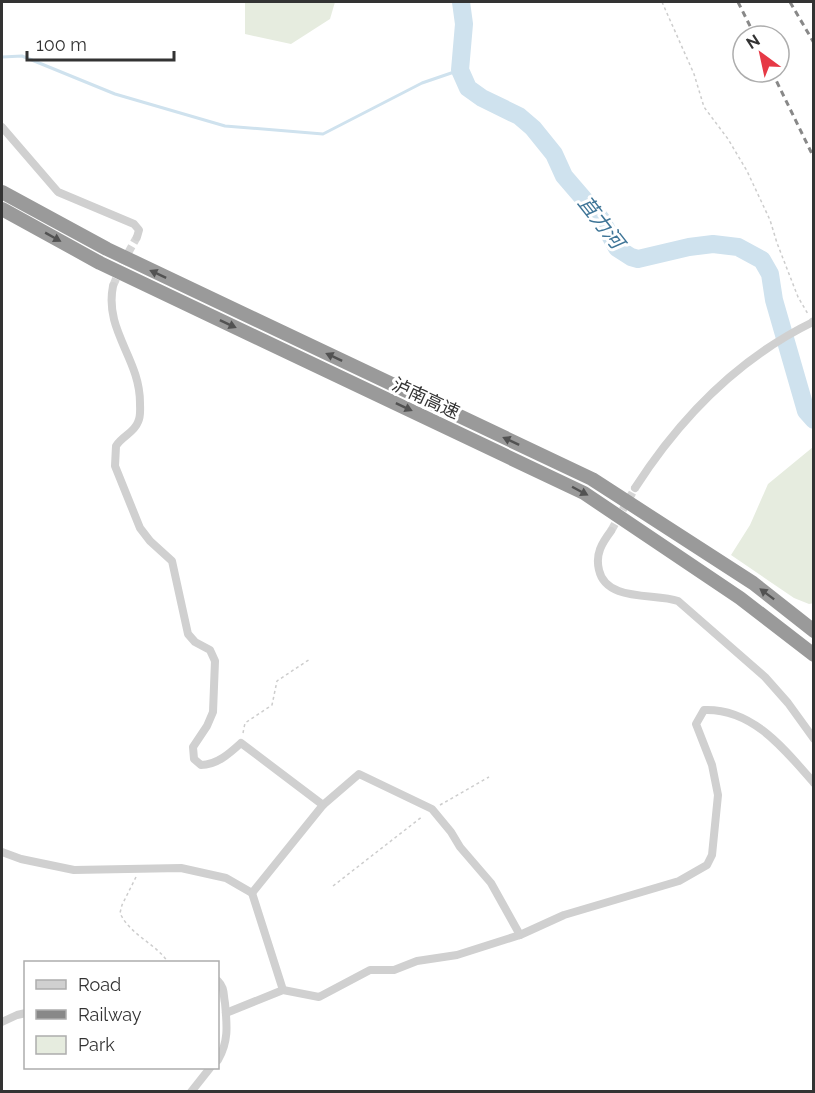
<svg xmlns="http://www.w3.org/2000/svg" width="815" height="1093" viewBox="0 0 815 1093" font-family="Raleway,'Noto Sans SC',sans-serif">
  <style>
    .green { fill: #e6ecdf }
    .lines { fill: none; stroke-linecap: round; stroke-linejoin: round }
    .stream { stroke: #cfe2ee; stroke-width: 3 }
    .river { stroke: #cfe2ee; stroke-width: 18 }
    .minor-tunnel { stroke: #d6d6d6; stroke-width: 8; stroke-dasharray: 8 4; stroke-linecap: butt }
    .path { stroke: #cdcdcd; stroke-width: 1.5; stroke-dasharray: 3 3; stroke-linecap: butt }
    .minor { stroke: #d0d0d0; stroke-width: 8 }
    .tertiary { stroke: #d0d0d0; stroke-width: 9 }
    .motorway { stroke: #9a9a9a; stroke-width: 14 }
    .rail { stroke: #888; stroke-width: 3; stroke-dasharray: 6 4.5; stroke-linecap: butt }
    .oneway { fill: #525252 }
    .labels { text-anchor: middle; dominant-baseline: central; stroke-width: 6; stroke-linejoin: round; paint-order: stroke }
    .street-label { font-size: 18px; fill: #333; stroke: #fff }
    .water-label { font-size: 20px; font-style: italic; fill: #3f7597; stroke: #fff }
  </style>
  <rect width="100%" height="100%" fill="#fff"/>
  <g class="green">
    <path d="M245 2H335L330 19 291 44 245 34Z"/>
    <path d="M813 447 814 603 809 604 794 598 731 555 750 525 768 484Z"/>
  </g>
  <g class="lines">
    <path class="stream" d="M2 57 22 56 115 94 225 126 323 134 422 83 460 70"/>
    <path class="river" d="M461 2 464 24 460 70 468 88 482 98 519 116 533 128 554 154 564 176 601 219 617 248 631 257 638 259 689 247 713 244 738 247 762 260 770 274 774 300 806 411 814 420"/>
    <g class="minor-tunnel">
      <path d="M113 286 123 262 137 237"/>
      <path d="M611 531 635 488"/>
    </g>
    <g class="path">
      <path d="M662 2 694 74 704 107 728 139 747 171 770 220 777 243 798 297 808 314"/>
      <path d="M243 733 245 723 272 705 277 681 310 659"/>
      <path d="M440 805 489 777"/>
      <path d="M136 877 122 905 120 913C130 935 155 943 168 962"/>
      <path d="M333 886 423 816"/>
    </g>
    <g class="minor">
      <path d="M2 127 58 192 134 224 139 230 137 237"/>
      <path d="M113 286C104 331 140 358 140 403 140 410 141 416 138 422 134 433 122 436 116 446L115 466 140 528 150 541 172 561 188 634 195 642 210 650 215 661 213 712 207 726 193 747 194 759 201 765C217 765 230 753 241 743L323 805"/>
      <path d="M635 488C680 418 737 359 813 322"/>
      <path d="M611 531C602 543 595 554 599 570 606 602 654 593 678 601L765 677 788 703 814 739"/>
      <path d="M2 852 21 859 74 870 181 868 226 878 252 893 283 990"/>
      <path d="M252 893 323 805 359 774 432 809 451 832 460 847 491 883 520 935"/>
      <path d="M218 981C225 988 223 994 225 1003 227 1025 229 1041 218 1060"/>
      <path d="M226 1013 283 990 319 997 370 970H394L417 961 457 955 520 935 564 915 679 881 707 865 712 855 718 795 712 765 696 724 704 710C753 708 785 750 814 783"/>
      <path d="M2 1022 17 1015 26 1013"/>
      <path d="M191 1092 210 1068"/>
    </g>
    <path class="tertiary" d="M813 322 814 323"/>
    <g class="motorway">
      <path d="M2 192 107 249 592 479 753 583 814 631"/>
      <path d="M2 209 100 263 584 493 740 598 814 655"/>
    </g>
    <g class="rail">
      <path d="M738 2 755 36"/>
      <path d="M790 2 814 43"/>
      <path d="M772 72 814 158"/>
    </g>
  </g>
  <defs><path id="oneway-solid" d="M-6-.8H1V-3.2L6.5 0L1 3.2V.8H-6Z" transform="scale(1.5)"/></defs>
  <g class="oneway">
    <use href="#oneway-solid" transform="translate(53 237) rotate(29)"/>
    <use href="#oneway-solid" transform="translate(158 274) rotate(-155)"/>
    <use href="#oneway-solid" transform="translate(228 324) rotate(25)"/>
    <use href="#oneway-solid" transform="translate(334 357) rotate(-155)"/>
    <use href="#oneway-solid" transform="translate(404 407) rotate(25)"/>
    <use href="#oneway-solid" transform="translate(511 441) rotate(-155)"/>
    <use href="#oneway-solid" transform="translate(580 491) rotate(28)"/>
    <use href="#oneway-solid" transform="translate(767 594) rotate(-143)"/>
  </g>
  <g class="labels">
    <g class="street-label">
      <text transform="translate(426 398) rotate(25)">泸南高速</text>
    </g>
    <g class="water-label">
      <text transform="translate(601 222) rotate(52)">苴力河</text>
    </g>
  </g>
  <rect width="815" height="1093" fill="none" stroke="#333333" stroke-width="6"/>
  <rect x="24" y="961" width="195" height="108" fill="#ffffff" stroke="#adadad" stroke-width="1.5"/>
  <rect x="36" y="980" width="30" height="9" fill="#d0d0d0" stroke="#adadad" stroke-width="1.5"/>
  <text x="78" y="991" font-size="18" fill="#333333">Road</text>
  <rect x="36" y="1010" width="30" height="9" fill="#888888" stroke="#adadad" stroke-width="1.5"/>
  <text x="78" y="1021" font-size="18" fill="#333333">Railway</text>
  <rect x="36" y="1036" width="30" height="18" fill="#e6ecdf" stroke="#adadad" stroke-width="1.5"/>
  <text x="78" y="1051" font-size="18" fill="#333333">Park</text>
  <g transform="translate(761 54) rotate(327)"><circle r="28" fill="#ffffff" stroke="#adadad" stroke-width="1.5"/>
  <path d="M0-4.5L10 22L0 15L-10 22Z" fill="#e63946"/>
  <text y="-9" font-size="16" font-weight="bold" text-anchor="middle" fill="#333333">N</text>
  </g>
  <path d="M27 51v9h147v-9" fill="none" stroke="#333333" stroke-width="3"/>
  <text x="36" y="51" font-size="18" fill="#333333" stroke="#ffffff" stroke-width="4.5" paint-order="stroke">100 m</text>
</svg>
